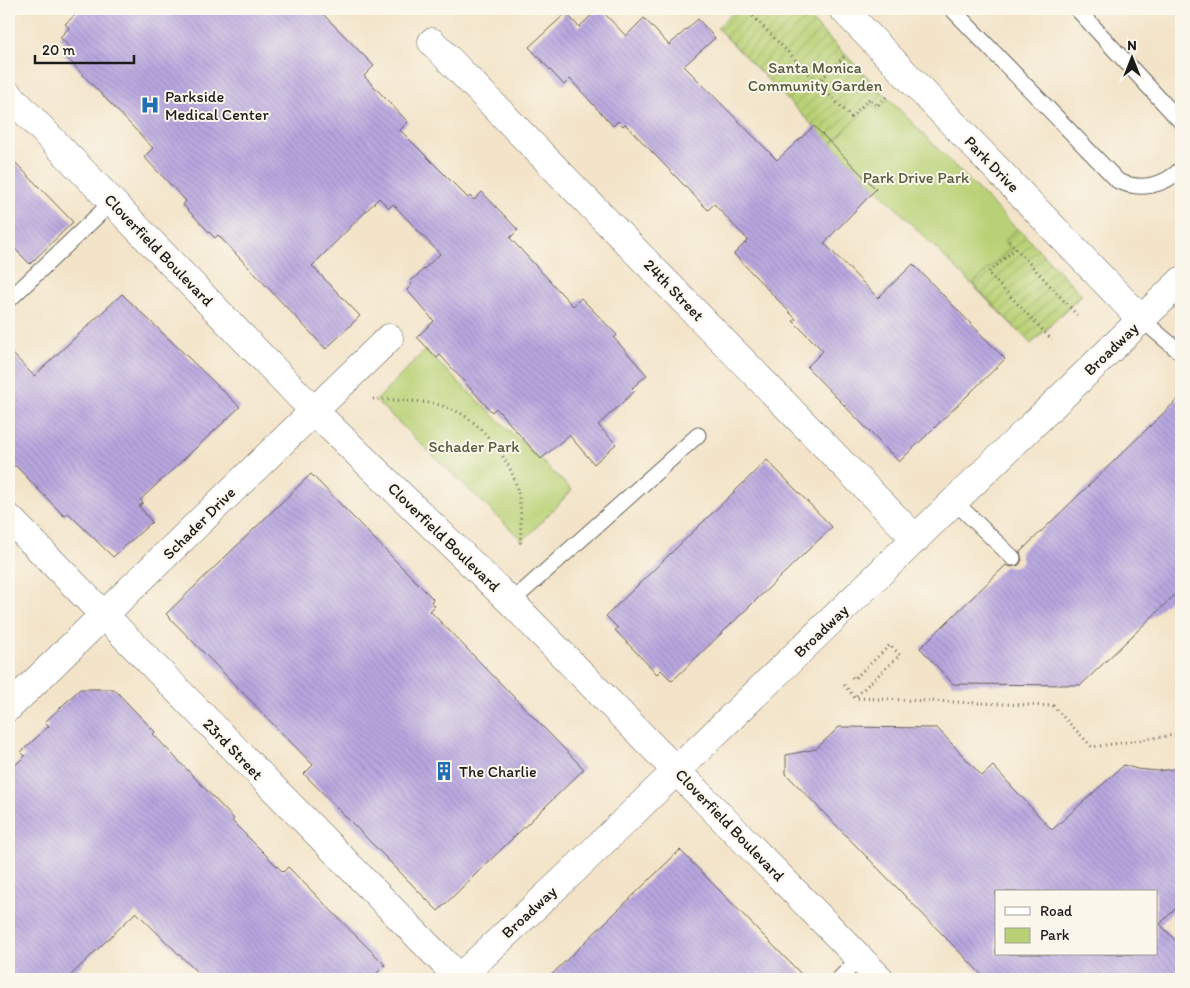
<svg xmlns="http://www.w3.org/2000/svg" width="1190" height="988" viewBox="0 0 1190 988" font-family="Itim,sans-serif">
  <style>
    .park { fill: #b9d176; stroke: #6a7649 }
    .garden { fill: url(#garden-furrows); stroke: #6a7649 }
    .building { fill: url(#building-back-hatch); fill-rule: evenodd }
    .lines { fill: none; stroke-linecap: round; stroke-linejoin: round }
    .service-casing { stroke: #676259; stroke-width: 17 }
    .minor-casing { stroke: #676259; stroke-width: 29 }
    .tertiary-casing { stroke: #676259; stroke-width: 29 }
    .primary-casing { stroke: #676259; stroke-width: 29 }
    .path { stroke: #676259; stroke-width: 3; stroke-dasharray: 1 4; stroke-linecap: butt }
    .service { stroke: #fff; stroke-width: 15 }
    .minor { stroke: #fff; stroke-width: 28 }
    .tertiary { stroke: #fff; stroke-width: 28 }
    .primary { stroke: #fff; stroke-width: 28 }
    .labels { text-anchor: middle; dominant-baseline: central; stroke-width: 4; stroke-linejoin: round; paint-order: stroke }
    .park-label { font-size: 16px; fill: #535b3c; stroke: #fbf7ec }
    .poi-label { font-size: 16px; fill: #1c1c1c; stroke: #fbf7ec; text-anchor: start }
    .street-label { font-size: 16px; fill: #1c1c1c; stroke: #fbf7ec }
  </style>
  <defs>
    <pattern id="garden-furrows" width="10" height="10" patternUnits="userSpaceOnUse" patternTransform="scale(1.25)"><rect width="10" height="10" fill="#b9d176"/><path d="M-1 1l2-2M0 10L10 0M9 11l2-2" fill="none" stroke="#9eb366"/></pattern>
    <pattern id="building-back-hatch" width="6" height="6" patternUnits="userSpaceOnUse" patternTransform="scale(1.25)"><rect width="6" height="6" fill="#b8a6df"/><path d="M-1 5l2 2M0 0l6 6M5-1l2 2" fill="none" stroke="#9e8ebf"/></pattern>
  </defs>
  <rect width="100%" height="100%" fill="#fbf7ec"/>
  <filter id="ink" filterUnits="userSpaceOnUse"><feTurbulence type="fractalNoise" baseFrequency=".02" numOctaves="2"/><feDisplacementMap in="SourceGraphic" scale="10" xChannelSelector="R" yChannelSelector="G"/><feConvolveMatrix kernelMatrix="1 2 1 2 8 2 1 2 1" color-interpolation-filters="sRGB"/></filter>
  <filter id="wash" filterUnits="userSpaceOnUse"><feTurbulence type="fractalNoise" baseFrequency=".0096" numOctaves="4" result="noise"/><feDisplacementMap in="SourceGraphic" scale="20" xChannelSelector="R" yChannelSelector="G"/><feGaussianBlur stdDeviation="1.12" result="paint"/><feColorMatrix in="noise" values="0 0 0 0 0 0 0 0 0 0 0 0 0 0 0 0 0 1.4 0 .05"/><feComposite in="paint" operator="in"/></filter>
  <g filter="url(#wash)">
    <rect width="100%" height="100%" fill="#f3e4c9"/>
    <g class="park">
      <path d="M736 9H800L1082 295 1031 344 717 28Z"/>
      <path d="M425 350 572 490 523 541 376 401Z"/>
    </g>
    <g class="garden">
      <path d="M736 9H800L889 99 878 110 871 104 831 144 717 28Z"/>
      <path d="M1018 228 1082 295 1031 344 973 284 1010 248 1004 241Z"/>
    </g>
    <g id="blocks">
      <g class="building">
        <path d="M82 9H318L374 66 364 76 408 122 400 130 468 198 470 196 474 200 482 192 518 230 510 238 573 306 581 298 617 335 614 338 647 375 632 388 635 391 598 425 616 444 594 464 569 435 541 459 496 408 492 412 440 355 437 358 417 337 434 321 407 290 412 284 410 282 440 254 393 204 389 208 379 198 312 266 360 316 326 349 218 235 215 238 183 205 186 201 144 157 153 148 63 54 69 47 60 37 69 28 65 24Z"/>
        <path d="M598 9H600L626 36 644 18 669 45 698 19 715 38 684 66 777 160 814 126 876 189 824 243 878 298 913 264 1005 359 899 462 807 367 823 351 793 321 796 319 734 254 748 240 714 204 708 210 625 124 623 126 618 121 613 126 570 79 564 85 529 47 566 13 579 27Z"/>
        <path d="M9 156 73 222 30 264 9 243Z"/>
        <path d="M122 294 240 407 140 500 143 503 139 506 152 522 113 557 68 513 64 516 16 466H9V350L34 376Z"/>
        <path d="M1181 396V589L1081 685 953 684 920 648 1006 565 1011 567 1019 565 1022 560 1020 552Z"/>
        <path d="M767 460 832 527 672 681 661 670 657 674 615 630 618 628 606 616Z"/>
        <path d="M311 474 433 599 431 602 435 606 430 611 584 769 438 911 304 774 313 765 166 614Z"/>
        <path d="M80 689H114L155 732 153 734 234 819 232 821 283 872 288 867 385 965 371 979H204L136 912 67 979H9V771L25 756 21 752 49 726 45 722Z"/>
        <path d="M839 727 937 728 982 776 993 766 1052 830 1124 765 1137 769 1158 771 1181 768V903L1160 924 1181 946V979H986L786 774V755L816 749ZM996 892H1156V954H996Z"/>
        <path d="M680 850 806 979H547Z"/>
      </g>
    </g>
  </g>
  <g filter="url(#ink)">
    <use href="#blocks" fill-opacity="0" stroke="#676259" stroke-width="1"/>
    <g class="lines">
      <g class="service-casing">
        <g id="service">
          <path d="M952 9 1118 181C1140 191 1164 186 1181 169"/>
          <path d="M1077 9 1181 122"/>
          <path d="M9 296 11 298 112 202"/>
          <path d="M1141 319 1181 353"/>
          <path d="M954 501 1013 558"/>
          <path d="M511 602 698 435"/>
          <path d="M839 979 860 958"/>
        </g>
      </g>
      <g class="minor-casing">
        <g id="minor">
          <path d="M843 9 1141 319"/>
          <path d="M432 42 916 539"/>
          <path d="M9 518 459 978"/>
          <path d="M9 707 389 338"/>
        </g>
      </g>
      <g class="tertiary-casing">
        <path id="tertiary" d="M458 979 574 870 1181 281"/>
      </g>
      <g class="primary-casing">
        <path id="primary" d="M9 95 313 410 511 602 880 979"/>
      </g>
      <g class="path">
        <path d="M746 9 851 117 870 98 877 106 886 97"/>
        <path d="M818 82 846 55"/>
        <path d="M1009 241 1077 315"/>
        <path d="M1016 248 988 273 1052 340"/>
        <path d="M373 399C399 401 432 399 456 411 469 417 479 427 488 437 520 474 523 500 520 547"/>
        <path d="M852 677 854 679 890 645 900 655 855 697"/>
        <path d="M844 685 855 698 1053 706 1092 747 1181 734"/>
      </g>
      <use href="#service" class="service"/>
      <use href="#minor" class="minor"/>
      <use href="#tertiary" class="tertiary"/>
      <use href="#primary" class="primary"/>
    </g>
  </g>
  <defs>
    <g id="hospital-bare" transform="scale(1.5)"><path d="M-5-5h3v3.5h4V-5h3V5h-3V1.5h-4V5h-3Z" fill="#1f6fb2" stroke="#fbf7ec" stroke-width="2.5" paint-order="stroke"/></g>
    <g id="building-bare" transform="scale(1.5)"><path d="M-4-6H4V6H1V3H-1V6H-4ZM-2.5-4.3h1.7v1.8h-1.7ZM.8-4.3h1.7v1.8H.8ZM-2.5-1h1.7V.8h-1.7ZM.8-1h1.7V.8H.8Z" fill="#1f6fb2" stroke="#fbf7ec" stroke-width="2.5" paint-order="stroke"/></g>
  </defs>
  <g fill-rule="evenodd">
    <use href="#hospital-bare" x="150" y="105"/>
    <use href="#building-bare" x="444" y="771"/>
  </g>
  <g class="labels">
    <g class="park-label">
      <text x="815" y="67">Santa Monica<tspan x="815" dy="18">Community Garden</tspan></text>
      <text x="916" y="177">Park Drive Park</text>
      <text x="474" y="446">Schader Park</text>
    </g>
    <g class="poi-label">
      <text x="165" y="96">Parkside<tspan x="165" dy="18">Medical Center</tspan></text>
      <text x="459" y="771">The Charlie</text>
    </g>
    <g class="street-label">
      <text transform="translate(992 164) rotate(46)">Park Drive</text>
      <text transform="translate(159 250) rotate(46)">Cloverfield Boulevard</text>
      <text transform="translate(674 290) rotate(46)">24th Street</text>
      <text transform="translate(1111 349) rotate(-44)">Broadway</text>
      <text transform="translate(199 523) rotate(-45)">Schader Drive</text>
      <text transform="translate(444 537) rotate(44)">Cloverfield Boulevard</text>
      <text transform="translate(821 631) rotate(-44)">Broadway</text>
      <text transform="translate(233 749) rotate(46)">23rd Street</text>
      <text transform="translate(730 825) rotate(46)">Cloverfield Boulevard</text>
      <text transform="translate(529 912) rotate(-43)">Broadway</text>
    </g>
  </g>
  <rect width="1190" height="988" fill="none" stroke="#fbf7ec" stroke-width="30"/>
  <rect x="995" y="890" width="162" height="65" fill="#fbf7ec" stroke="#a29f99"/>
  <rect x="1005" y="907" width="25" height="8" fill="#ffffff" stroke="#a29f99"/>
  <text x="1040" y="916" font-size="15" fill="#1c1c1c">Road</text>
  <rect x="1005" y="928" width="25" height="15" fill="#b9d176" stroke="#a29f99"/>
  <text x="1040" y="940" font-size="15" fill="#1c1c1c">Park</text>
  <g transform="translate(1132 58)" stroke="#fbf7ec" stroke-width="4" paint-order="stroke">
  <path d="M0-4L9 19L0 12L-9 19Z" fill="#1c1c1c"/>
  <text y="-8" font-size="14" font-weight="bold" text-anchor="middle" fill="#1c1c1c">N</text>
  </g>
  <path d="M35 55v8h99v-8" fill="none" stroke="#1c1c1c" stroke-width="2.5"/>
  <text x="42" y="55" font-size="15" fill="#1c1c1c" stroke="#fbf7ec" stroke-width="4" paint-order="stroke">20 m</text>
</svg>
